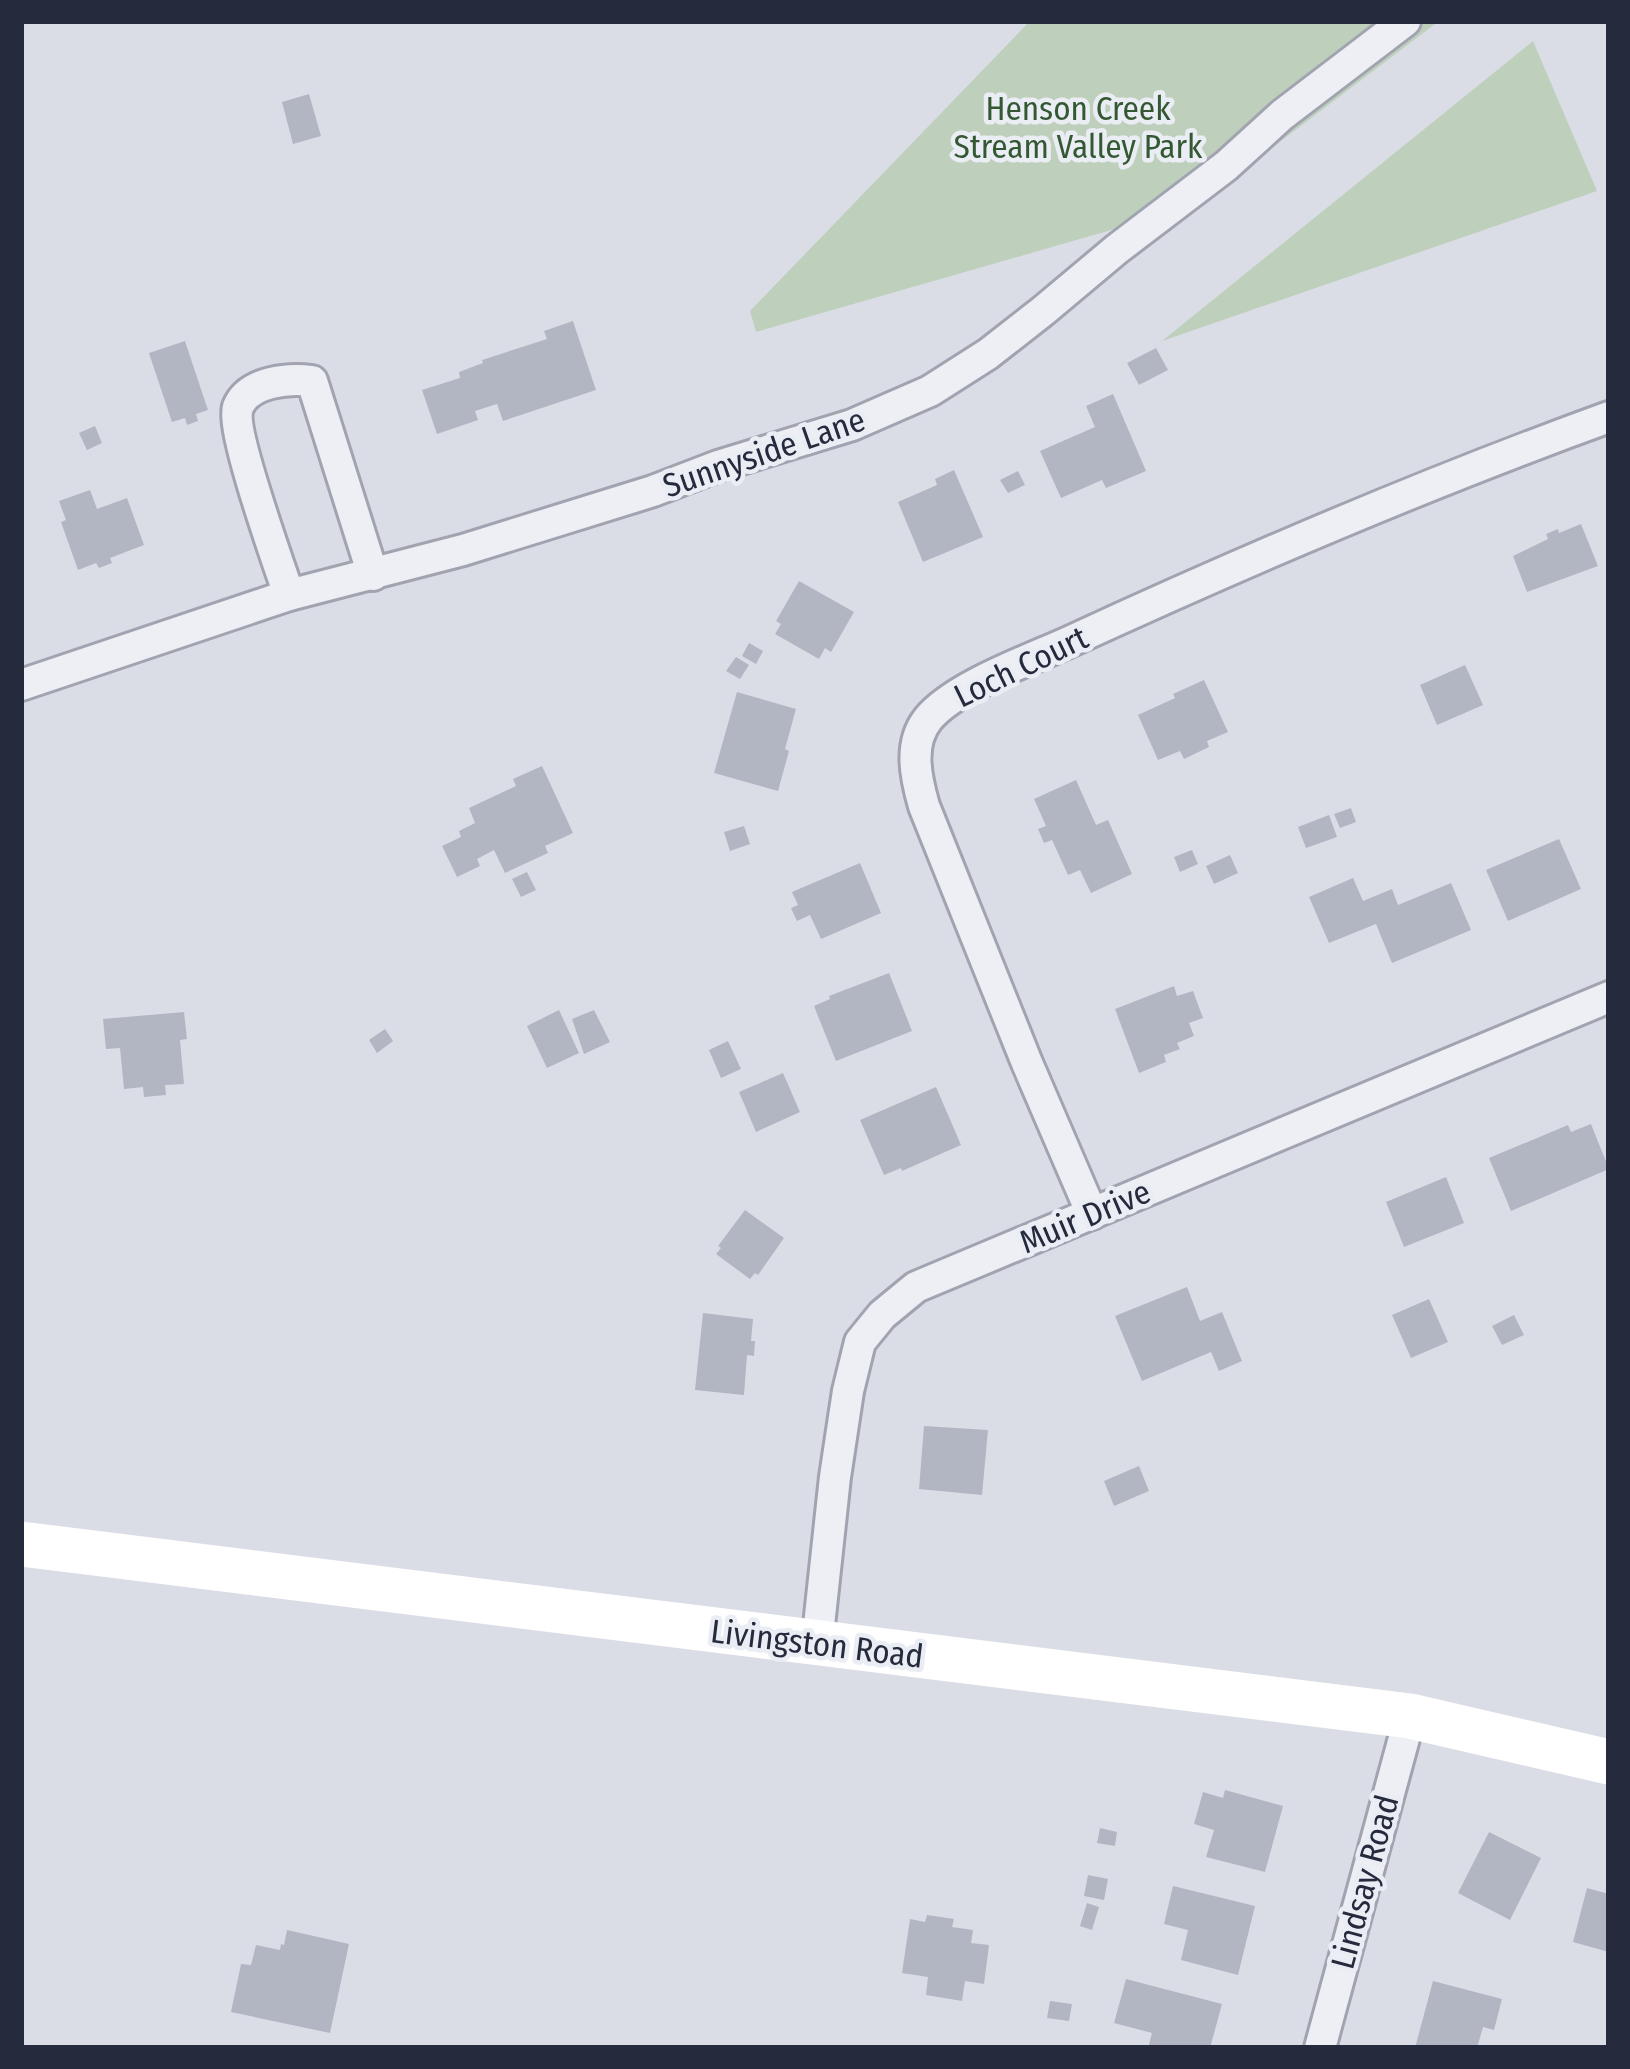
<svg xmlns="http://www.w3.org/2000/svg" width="1630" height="2069" viewBox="0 0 1630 2069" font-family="'Fira Sans Condensed',sans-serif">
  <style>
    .green { fill: #bed0bc }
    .building { fill: #b2b6c3 }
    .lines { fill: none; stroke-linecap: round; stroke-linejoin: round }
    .street-casing { stroke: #a1a4b0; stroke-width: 36 }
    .street { stroke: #edeff4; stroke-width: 30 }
    .secondary { stroke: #fff; stroke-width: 45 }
    .labels { text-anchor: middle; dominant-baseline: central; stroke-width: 9; stroke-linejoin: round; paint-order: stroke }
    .park-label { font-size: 33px; fill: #335832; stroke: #eaedf4 }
    .street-label { font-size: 33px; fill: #252a3c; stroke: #eaedf4 }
  </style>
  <rect width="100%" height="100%" fill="#dbdde6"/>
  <g class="green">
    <path d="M1030 21H1439L1195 206 756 332 750 311Z"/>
    <path d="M1533 41 1597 191 1162 341Z"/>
  </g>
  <g class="building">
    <path d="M309 94 321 136 293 144 282 102Z"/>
    <path d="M573 321 596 390 503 421 497 404 475 411 478 420 437 434 422 390 460 378 459 372 483 363 482 360 547 339 544 331Z"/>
    <path d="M185 341 208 410 196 414 198 421 187 425 185 418 172 422 149 353Z"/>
    <path d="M1156 348 1168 370 1139 385 1127 363Z"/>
    <path d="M1113 394 1146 471 1106 488 1102 480 1061 498 1040 451 1095 427 1086 406Z"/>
    <path d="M95 426 102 443 87 450 79 433Z"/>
    <path d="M954 470 983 537 923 562 898 502 937 485 935 479Z"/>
    <path d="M1018 471 1025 485 1008 493 1000 480Z"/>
    <path d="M90 490 97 509 127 498 144 545 110 558 112 563 99 568 96 563 78 570 61 522 66 520 59 501Z"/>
    <path d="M1581 524 1598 566 1527 592 1513 556 1548 539 1546 534 1558 529 1559 533Z"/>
    <path d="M799 581 854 612 831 652 825 648 819 659 775 634 781 624 776 621Z"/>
    <path d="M749 643 763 651 756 664 742 656Z"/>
    <path d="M736 657 749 665 740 679 726 671Z"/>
    <path d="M1465 665 1483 705 1437 725 1420 685Z"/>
    <path d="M1204 680 1228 732 1207 741 1209 747 1184 759 1180 751 1158 760 1138 715 1175 698 1173 694Z"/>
    <path d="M737 692 796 709 785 749 789 751 778 791 714 773Z"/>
    <path d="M542 766 573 833 545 846 548 853 505 873 494 850 477 859 480 866 457 877 442 846 461 837 459 831 475 823 469 808 516 786 513 779Z"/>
    <path d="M1076 780 1096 825 1108 820 1132 874 1091 893 1080 870 1068 875 1052 840 1044 843 1038 829 1046 826 1034 799Z"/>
    <path d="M1351 808 1356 822 1340 828 1334 814Z"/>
    <path d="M1329 815 1337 837 1306 848 1298 827Z"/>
    <path d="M744 826 750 844 730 851 724 832Z"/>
    <path d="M1559 839 1581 889 1508 921 1486 870Z"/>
    <path d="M1192 850 1198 864 1180 872 1174 857Z"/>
    <path d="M1230 855 1238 873 1214 884 1206 866Z"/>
    <path d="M860 863 881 913 821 939 810 915 797 921 791 908 798 905 792 892Z"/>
    <path d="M527 872 536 890 521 897 512 879Z"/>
    <path d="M1353 878 1363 901 1392 889 1398 905 1451 883 1471 930 1392 963 1376 924 1329 943 1309 897Z"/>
    <path d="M889 973 912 1031 836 1061 814 1006 830 999 829 996Z"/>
    <path d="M1174 986 1177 996 1193 991 1203 1018 1189 1023 1194 1036 1177 1043 1180 1049 1164 1055 1166 1062 1139 1073 1115 1009Z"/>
    <path d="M559 1010 579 1053 547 1068 527 1026Z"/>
    <path d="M594 1010 610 1042 584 1054 572 1019Z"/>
    <path d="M184 1012 187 1039 180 1040 184 1084 165 1085 166 1095 144 1097 143 1087 124 1089 120 1048 106 1049 103 1019Z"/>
    <path d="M385 1029 393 1041 377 1053 369 1040Z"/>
    <path d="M728 1041 741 1069 721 1078 709 1050Z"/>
    <path d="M783 1073 800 1112 756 1132 739 1092Z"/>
    <path d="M936 1087 961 1145 902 1171 901 1168 884 1175 860 1120Z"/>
    <path d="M1591 1124 1609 1169 1511 1211 1489 1158 1568 1125 1571 1132Z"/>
    <path d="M1446 1177 1464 1223 1404 1247 1386 1202Z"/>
    <path d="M745 1210 784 1238 758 1275 755 1273 750 1279 716 1254 721 1248 718 1246Z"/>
    <path d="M1187 1287 1200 1321 1222 1312 1242 1361 1219 1371 1211 1352 1142 1381 1115 1316Z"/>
    <path d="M1429 1299 1448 1342 1411 1358 1392 1315Z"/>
    <path d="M703 1313 753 1319 751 1341H755L754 1356 747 1355 744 1395 695 1390Z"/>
    <path d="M1514 1315 1524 1335 1502 1345 1492 1326Z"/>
    <path d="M924 1426 988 1430 982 1495 919 1489Z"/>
    <path d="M1139 1466 1149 1491 1114 1506 1104 1481Z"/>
    <path d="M1225 1790 1283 1806 1265 1872 1206 1857 1214 1830 1194 1824 1203 1792 1223 1798Z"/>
    <path d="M1100 1828 1117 1832 1115 1846 1097 1843Z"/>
    <path d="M1489 1832 1541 1858 1510 1920 1458 1893Z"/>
    <path d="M1088 1875 1108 1879 1104 1900 1084 1896Z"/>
    <path d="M1173 1886 1255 1906 1238 1975 1181 1960 1188 1930 1164 1924Z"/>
    <path d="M1587 1888 1609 1894V1952L1573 1942Z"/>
    <path d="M1087 1903 1099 1907 1092 1930 1080 1926Z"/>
    <path d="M927 1915 954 1919 952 1927 973 1930 971 1943 989 1945 984 1984 965 1981 962 2001 926 1995 928 1977 902 1973 910 1919 925 1922Z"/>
    <path d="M287 1930 349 1944 330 2033 231 2012 241 1964 251 1965 256 1945 280 1950 281 1944 284 1945Z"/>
    <path d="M1126 1979 1222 2004 1210 2048H1148L1152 2033 1114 2023Z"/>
    <path d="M1433 1981 1502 1999 1494 2030 1483 2027 1477 2048H1415Z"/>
    <path d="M1050 2001 1072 2004 1069 2021 1047 2018Z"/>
  </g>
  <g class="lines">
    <g class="street-casing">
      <g id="street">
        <path d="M289 595C279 565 230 429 238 407 249 381 289 378 312 381L373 575"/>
        <path d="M21 685 289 595 463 550 653 491 718 466 852 425 930 391 988 354 1043 311 1117 249 1226 166 1282 115 1405 21"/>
        <path d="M1092 1214 1027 1063 924 806C916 778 908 744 928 719 955 686 1032 659 1071 641 1247 560 1427 483 1609 417"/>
        <path d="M817 1644 835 1477 848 1391 860 1342 882 1315 916 1287 1609 997"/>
        <path d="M1320 2048 1410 1716"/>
      </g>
    </g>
    <use href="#street" class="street"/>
    <path class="secondary" d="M21 1544 1410 1716 1609 1762"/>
  </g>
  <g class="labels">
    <g class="park-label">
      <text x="1078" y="109">Henson Creek<tspan x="1078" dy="38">Stream Valley Park</tspan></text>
    </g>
    <g class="street-label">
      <text transform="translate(764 453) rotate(-19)">Sunnyside Lane</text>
      <text transform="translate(1021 667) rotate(-26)">Loch Court</text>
      <text transform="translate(1085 1217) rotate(-23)">Muir Drive</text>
      <text transform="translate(817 1644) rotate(7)">Livingston Road</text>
      <text transform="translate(1365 1882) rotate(-75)">Lindsay Road</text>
    </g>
  </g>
  <rect width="1630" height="2069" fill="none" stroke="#252a3c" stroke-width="48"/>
</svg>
